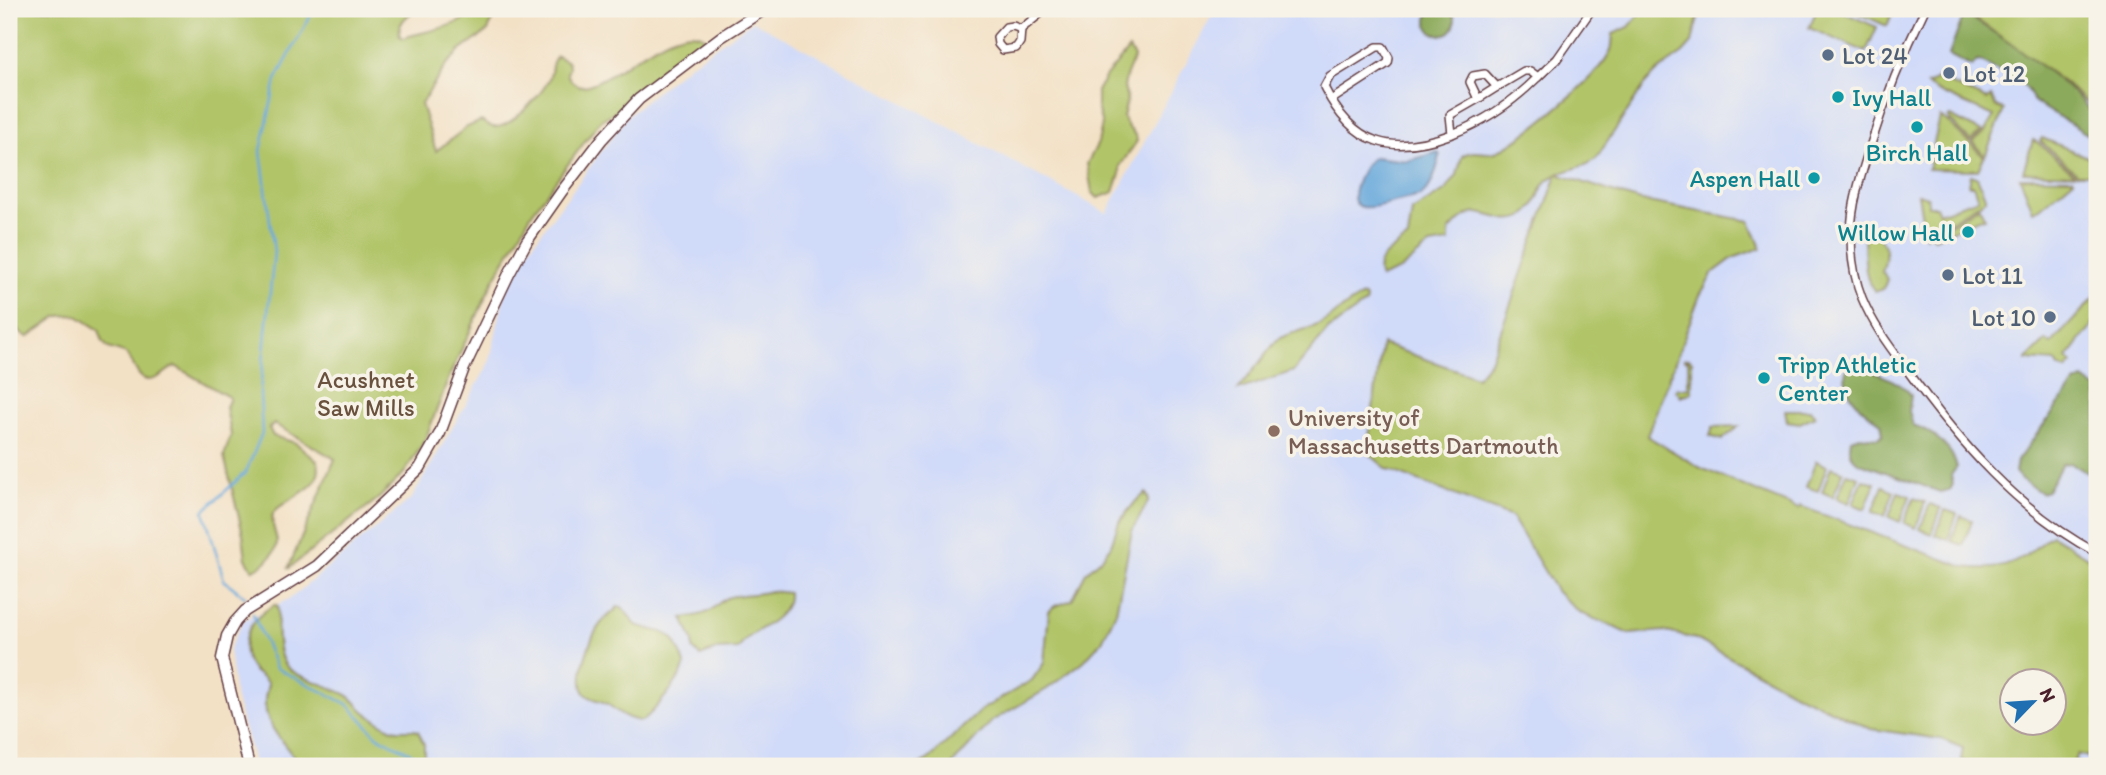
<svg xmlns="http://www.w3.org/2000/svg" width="2106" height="775" viewBox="0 0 2106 775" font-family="Itim,sans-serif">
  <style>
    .built { fill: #d0daf9; fill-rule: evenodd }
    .green { fill: #b1c467; stroke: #7e7249; stroke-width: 2; fill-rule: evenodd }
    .forest { fill: #8caa5c; stroke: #6b6444; stroke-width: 2 }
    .water { fill: #68a9dc; stroke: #596484; stroke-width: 2 }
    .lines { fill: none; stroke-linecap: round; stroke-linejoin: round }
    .stream { stroke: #68a9dc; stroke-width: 2.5 }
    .street-casing { stroke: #633c42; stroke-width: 10 }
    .secondary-casing { stroke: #633c42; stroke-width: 13 }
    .street { stroke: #fff; stroke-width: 7 }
    .secondary { stroke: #fff; stroke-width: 10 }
    .service-dot { fill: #5c6f8a; stroke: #f7f3e8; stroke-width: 2.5 }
    .culture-dot { fill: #0f9aa8; stroke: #f7f3e8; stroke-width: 2.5 }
    .education-dot { fill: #8d6e63; stroke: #f7f3e8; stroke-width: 2.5 }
    .labels { text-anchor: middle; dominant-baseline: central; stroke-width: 7; stroke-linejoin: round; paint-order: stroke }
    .service-label { font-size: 24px; fill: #4e5e75; stroke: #f7f3e8; text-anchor: start }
    .culture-label { font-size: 24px; fill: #0d838f; stroke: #f7f3e8; text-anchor: start }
    .park-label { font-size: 24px; fill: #69513d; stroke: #f7f3e8 }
    .education-label { font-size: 24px; fill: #785e54; stroke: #f7f3e8; text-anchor: start }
  </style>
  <rect width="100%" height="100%" fill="#f7f3e8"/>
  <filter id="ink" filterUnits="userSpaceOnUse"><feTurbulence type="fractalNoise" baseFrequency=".0143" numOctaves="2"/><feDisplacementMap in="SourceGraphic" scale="14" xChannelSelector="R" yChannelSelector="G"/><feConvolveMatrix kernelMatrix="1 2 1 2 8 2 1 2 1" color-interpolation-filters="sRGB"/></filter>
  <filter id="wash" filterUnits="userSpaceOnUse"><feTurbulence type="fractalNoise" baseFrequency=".00686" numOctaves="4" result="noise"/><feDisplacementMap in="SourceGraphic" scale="28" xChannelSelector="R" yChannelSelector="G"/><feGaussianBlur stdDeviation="1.57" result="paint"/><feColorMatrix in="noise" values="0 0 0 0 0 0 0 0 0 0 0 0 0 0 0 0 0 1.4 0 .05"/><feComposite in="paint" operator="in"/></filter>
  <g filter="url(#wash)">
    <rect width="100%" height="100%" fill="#f3e1c6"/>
    <path class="built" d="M1215 9H2097V766H254L252 754 235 696 229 649 243 621 291 598 412 498 489 364 505 293 530 248 629 114 689 65 753 21 1107 213ZM2011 680H2054V722H2011Z"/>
    <g class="green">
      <path d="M9 9H416C407 16 396 24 400 36L403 38C424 31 448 29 468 17L471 9H496L488 31 460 51 447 64 421 104 436 151 467 127 481 121C485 123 490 128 496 127 511 127 546 91 550 76 553 68 550 63 557 56L568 62 569 67 567 74C570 80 576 87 584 86 615 81 675 17 705 37L699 46 667 64 625 105 600 121 532 213 492 283 450 375 425 440 405 472 380 497 288 569 335 459 274 424 269 428 273 436 296 443 318 462C325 491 286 496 273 513 269 532 285 539 271 556 266 563 261 567 253 570L246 559 243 534 224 456 231 435 226 407 230 398 175 366C169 369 166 373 160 376 139 389 136 367 127 354L108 348 103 342 99 330 76 315 58 316 28 337 19 332 9 315Z"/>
      <path d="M1644 9H1700L1692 43 1683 53 1659 70 1646 83 1596 159 1588 164 1558 174 1637 200 1750 221 1761 248 1733 258 1713 273 1700 295 1647 436 1701 468 1799 509 1800 506 1964 567C1985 570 2007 569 2025 556 2035 549 2042 541 2052 535L2097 563V766H2094L2096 759 2077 754 2074 761 2084 766H1975L1961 760 1963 748 1941 739 1871 729 1795 693 1696 639 1663 631 1630 634 1580 613 1557 592 1512 517 1387 469 1367 452 1382 344 1477 377 1490 361 1557 175C1536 182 1542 205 1524 216 1505 227 1487 209 1470 214 1461 216 1456 225 1449 231V242L1430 245 1400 270 1380 278C1372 258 1395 249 1408 238L1412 211 1446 190 1457 175 1462 156C1474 147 1486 157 1498 151 1524 138 1600 76 1611 50 1613 44 1612 40 1613 34L1629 27ZM2011 680H2054V722H2011Z"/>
      <path d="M1817 9H1835L1877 27 1866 52 1809 28Z"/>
      <path d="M1848 9H1894L1887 26Z"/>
      <path d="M1962 9H2097V111L2062 81Z"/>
      <path d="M1129 49 1134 57 1126 77 1124 87 1127 100 1123 117 1128 127 1136 136 1137 141 1120 166V174L1114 192 1098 198 1092 192 1087 164 1098 143 1102 124 1097 107V91L1106 76Z"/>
      <path d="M1942 76H1945L1943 81 1987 100 1991 96 1996 107 2004 110 1985 156 1972 142 1984 133 1994 116 1943 94 1927 85Z"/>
      <path d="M1950 116 1982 132 1970 141 1948 118Z"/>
      <path d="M1940 117 1947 121 1984 157 1978 170 1928 169Z"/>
      <path d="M2042 138 2097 161V174H2078L2040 141Z"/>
      <path d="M2033 140 2037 142 2075 174 2023 172Z"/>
      <path d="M1971 175 1977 177 1986 199 1925 237 1918 194 1928 197V206H1936L1939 213 1978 199 1973 185H1969Z"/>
      <path d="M2020 177 2073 178 2074 179 2040 208 2033 211Z"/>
      <path d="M1979 206 1985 218 1978 219 1934 238 1932 236Z"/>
      <path d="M1871 231C1887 240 1888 256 1882 272L1887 279C1885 286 1883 291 1875 291 1863 280 1865 253 1864 237L1865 233Z"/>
      <path d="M2097 295V319L2067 358 2072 363 2066 370 2059 367 2056 362 2026 360 2046 340 2051 344Z"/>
      <path d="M1363 296 1366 299 1365 304 1328 330 1294 371 1238 390 1277 340C1290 331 1306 331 1320 324 1335 316 1347 303 1363 296Z"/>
      <path d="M1689 358 1692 361V392L1681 396 1675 391 1677 388H1689L1688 360 1683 359Z"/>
      <path d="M1785 410H1810L1815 416 1800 423 1787 421Z"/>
      <path d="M1739 426 1722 440 1710 436 1713 427Z"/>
      <path d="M1816 461 1827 466 1818 491 1806 487Z"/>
      <path d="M1831 467 1843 471 1833 497 1822 492Z"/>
      <path d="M1847 473 1859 477 1849 503 1837 498Z"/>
      <path d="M1863 479 1875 483 1865 509 1853 504Z"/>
      <path d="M1883 486 1894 491 1885 516 1873 512Z"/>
      <path d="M1898 492 1910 496 1900 522 1889 517Z"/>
      <path d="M1146 493 1149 500 1132 531 1116 612 1102 641 1084 661 1047 689 992 721 951 766H916L929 759 981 710 1032 680 1044 663 1049 612 1053 607 1072 600 1086 572 1102 558 1111 545 1119 522 1136 501Z"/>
      <path d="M1914 498 1925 502 1916 528 1904 523Z"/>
      <path d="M1930 504 1941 508 1932 534 1920 529Z"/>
      <path d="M1945 510 1957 514 1948 540 1936 535Z"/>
      <path d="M1961 516 1972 520 1963 545 1951 541Z"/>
      <path d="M771 591 788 593C790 615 764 626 749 637 744 640 742 645 738 649L716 650 700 656 693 649V641L683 618C692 616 703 616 711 610 718 605 721 599 730 597 743 594 757 595 771 591Z"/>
      <path d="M274 605H277L278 611C274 682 291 668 345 694 354 698 358 707 365 712 373 718 384 725 392 729 401 732 410 728 418 731L424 744V766H300C288 746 264 727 265 701 265 695 267 690 268 684 264 677 257 675 252 669 234 644 251 618 274 605Z"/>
      <path d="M618 607H622L636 625C669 636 671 627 685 664 683 677 653 713 642 721 628 720 619 713 609 705 601 699 591 701 585 693 575 678 591 635 602 622 607 616 613 613 618 607Z"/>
    </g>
    <g class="forest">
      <circle cx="1441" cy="21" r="14"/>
      <path d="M1964 14C2002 36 2072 84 2096 118 2099 123 2097 133 2097 140L2033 101C2032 83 1997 71 1982 62L1977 61 1972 67 1949 55Z"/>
      <path d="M1847 365C1864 367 1902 381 1911 395L1909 411 1913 425C1932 431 1952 447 1957 467L1951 475 1953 484 1950 490 1940 492 1858 462C1849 455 1849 450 1851 439L1860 436 1878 438 1883 434 1881 423C1861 409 1839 392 1847 365Z"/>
      <path d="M2083 379 2097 389V479L2071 463 2062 464 2047 491 2041 493 2021 479 2015 472 2017 461 2075 383Z"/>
    </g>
    <path class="water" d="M1438 152 1440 156C1436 170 1433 188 1420 196 1412 198 1405 199 1398 201 1383 204 1345 220 1356 186 1360 175 1364 164 1374 157L1407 161Z"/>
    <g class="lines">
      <g class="stream">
        <path d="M245 597 224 580 204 511 246 472 262 433 260 392 274 252 261 151 276 80 314 9"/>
        <path d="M253 614 276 668 349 705 377 736 419 757 425 766"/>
      </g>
    </g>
  </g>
  <g filter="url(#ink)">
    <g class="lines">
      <g class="street-casing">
        <g id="street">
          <path d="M1925 9C1903 54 1885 99 1870 147 1861 175 1851 205 1851 235 1851 257 1854 278 1862 298 1873 325 1890 347 1907 370 1959 442 2018 511 2097 553"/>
          <path d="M1013 26 1021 29 1020 42 1016 48 1003 50 998 44 997 37 1006 27Z"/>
          <path d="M1021 29 1046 9"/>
          <path d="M1538 77 1557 59 1592 9"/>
          <path d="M1331 100 1388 63 1389 58 1383 47H1377L1330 76 1324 87C1353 146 1392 156 1452 134L1450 115 1478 99 1470 82 1473 76 1485 74 1497 87 1478 99"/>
          <path d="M1452 134C1483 122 1514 101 1538 77L1530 71H1524L1497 87"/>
        </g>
      </g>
      <g class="secondary-casing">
        <path id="secondary" d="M249 766 222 658 227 636 235 622 245 611 317 566 420 468 440 433 464 368 509 274 527 241 562 191 602 139 639 99 721 37 765 9"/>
      </g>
      <use href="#street" class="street"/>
      <use href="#secondary" class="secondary"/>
    </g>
  </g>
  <g class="service-dot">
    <circle cx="1828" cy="55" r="7"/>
    <circle cx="1949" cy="73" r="7"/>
    <circle cx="1948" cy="275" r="7"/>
    <circle cx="2050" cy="317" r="7"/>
  </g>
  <g class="culture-dot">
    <circle cx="1838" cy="97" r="7"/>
    <circle cx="1917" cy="127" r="7"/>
    <circle cx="1814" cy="178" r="7"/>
    <circle cx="1968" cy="232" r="7"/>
    <circle cx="1764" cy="378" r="7"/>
  </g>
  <circle class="education-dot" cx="1274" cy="431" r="7"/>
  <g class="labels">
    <g class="service-label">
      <text x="1842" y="55">Lot 24</text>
      <text x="1963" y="73">Lot 12</text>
      <text x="1962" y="275">Lot 11</text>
      <text x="2036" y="317" text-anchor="end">Lot 10</text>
    </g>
    <g class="culture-label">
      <text x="1852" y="97">Ivy Hall</text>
      <text x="1917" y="152" text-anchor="middle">Birch Hall</text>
      <text x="1800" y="178" text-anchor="end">Aspen Hall</text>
      <text x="1954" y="232" text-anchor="end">Willow Hall</text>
      <text x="1778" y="364">Tripp Athletic<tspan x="1778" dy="28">Center</tspan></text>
    </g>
    <g class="park-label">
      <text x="366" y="379">Acushnet<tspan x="366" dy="28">Saw Mills</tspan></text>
    </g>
    <g class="education-label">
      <text x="1288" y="417">University of<tspan x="1288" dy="28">Massachusetts Dartmouth</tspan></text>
    </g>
  </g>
  <rect width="2106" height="775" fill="none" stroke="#f7f3e8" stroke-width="35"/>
  <g transform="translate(2033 702) rotate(65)"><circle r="33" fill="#f7f3e8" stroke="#b29e9c" stroke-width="2"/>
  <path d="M0-5L12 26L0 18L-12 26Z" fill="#1f6fb2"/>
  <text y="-10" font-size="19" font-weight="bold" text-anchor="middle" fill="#4a1f2b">N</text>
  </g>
</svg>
